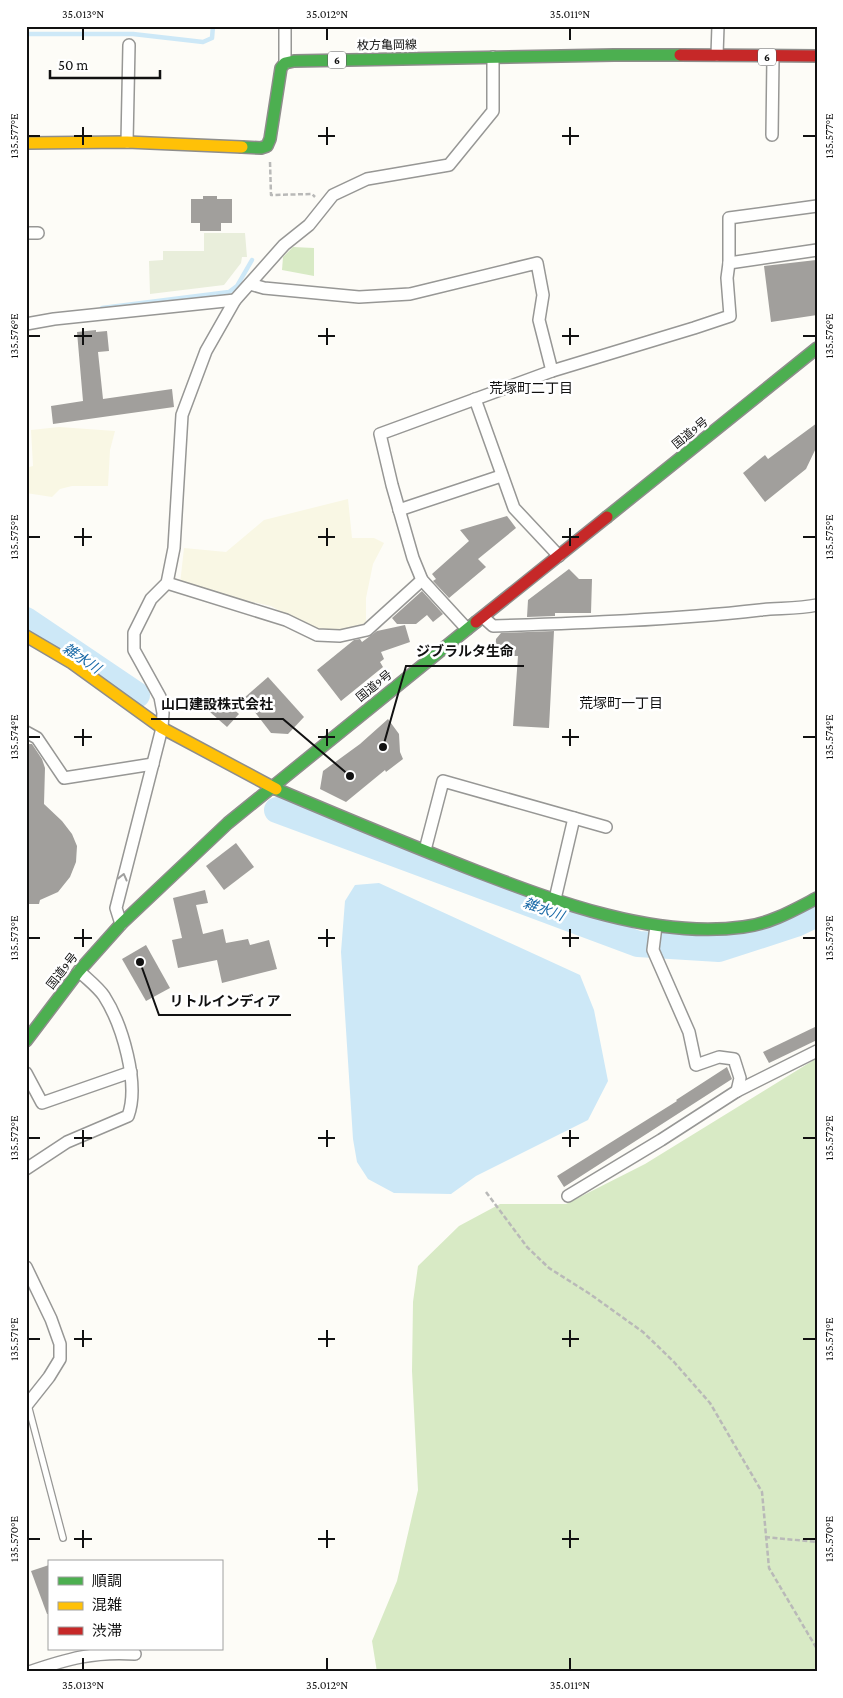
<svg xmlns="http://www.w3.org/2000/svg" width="843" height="1698" viewBox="0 0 843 1698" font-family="'Crimson Pro','Noto Sans JP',serif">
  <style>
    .farmland { fill: #f9f7e4 }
    .forest { fill: #d8eac5 }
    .cemetery { fill: #e9eedb }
    .water { fill: #cde8f7 }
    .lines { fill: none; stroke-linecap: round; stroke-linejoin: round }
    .stream { stroke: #cde8f7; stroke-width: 4.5 }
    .river { stroke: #cde8f7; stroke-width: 26 }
    .building { fill: #a19f9c }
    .lane-casing { stroke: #979795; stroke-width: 8 }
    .street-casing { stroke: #979795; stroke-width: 14 }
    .fast-casing { stroke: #8e8d8b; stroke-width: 14 }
    .slow-casing { stroke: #8e8d8b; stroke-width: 14 }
    .jam-casing { stroke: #8e8d8b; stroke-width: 14 }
    .path { stroke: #b9b9b8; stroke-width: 2.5; stroke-dasharray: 5 2.5; stroke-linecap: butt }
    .lane { stroke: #fffffe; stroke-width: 5.5 }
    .street { stroke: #fffffe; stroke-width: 11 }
    .fast { stroke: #4caf50; stroke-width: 11 }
    .slow { stroke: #ffc107; stroke-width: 11 }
    .jam { stroke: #c62828; stroke-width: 11 }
    .oneway { stroke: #a0a09f }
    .ticks { fill: none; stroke: #111; stroke-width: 2 }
    .labels { text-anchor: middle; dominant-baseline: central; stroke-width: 5; stroke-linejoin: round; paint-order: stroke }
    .shield { fill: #fff; stroke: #585858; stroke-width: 1 }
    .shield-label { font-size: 11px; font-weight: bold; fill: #111 }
    .street-label { font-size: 12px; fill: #111; stroke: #fff }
    .neighbourhood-label { font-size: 14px; fill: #111; stroke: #fff }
    .water-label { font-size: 14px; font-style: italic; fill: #1768a6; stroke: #fff }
    .leader { fill: none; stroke: #111; stroke-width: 2 }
    .callout-dot { fill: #111; stroke: #fff; stroke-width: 2 }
    .callout-label { font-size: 14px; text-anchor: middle; font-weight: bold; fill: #111; stroke: #fff; stroke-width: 5; stroke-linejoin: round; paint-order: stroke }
    .neatline { fill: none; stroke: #111; stroke-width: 2 }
    .ticks-label { font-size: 12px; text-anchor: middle; fill: #111 }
  </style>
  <rect width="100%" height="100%" fill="#fdfcf7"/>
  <g class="farmland">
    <path d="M59 427 115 431 110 450 108 486H72L60 489 52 497 26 493V468L33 466 31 430Z"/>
    <path d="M348 499 352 538H374L384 543 373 564 366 598V623L344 629 321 631 312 629 271 606 221 595 180 584 184 548 226 552 264 520Z"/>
  </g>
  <g class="forest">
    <path d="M293 247 314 248V276L282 270 283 257Z"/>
    <path d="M817 1058V1672H377L372 1641 397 1581 418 1490 412 1371 413 1302 418 1266 459 1226 500 1204H566L645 1164Z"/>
  </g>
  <path class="cemetery" d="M204 233H245L247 257H242L241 263 224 285 150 294 149 261 163 260V251H204Z"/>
  <path class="water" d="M379 883 580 975 594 1010 608 1081 588 1120 476 1176 451 1194 394 1193 368 1179 357 1162 353 1139 341 952 345 901 355 885Z"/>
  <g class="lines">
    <g class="stream">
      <path d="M26 34H133L203 42 212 38 213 26"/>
      <path d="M102 308 229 292 237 286 252 260"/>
    </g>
    <g class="river">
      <path d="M26 620 137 695"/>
      <path d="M277 810 638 944 719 949 796 924 817 914"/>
    </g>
  </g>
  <g class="building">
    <path d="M203 196H217V199H232V223H221V231H200V223H191V199H203Z"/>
    <path d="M816 260 817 315 771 322 764 266Z"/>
    <path d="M96 330V332L107 331 109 351 98 352 103 399 172 389 174 407 53 424 51 406 83 401 77 332Z"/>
    <path d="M817 423V446L806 469 765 502 743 473 765 455 768 459Z"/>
    <path d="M507 516 516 528 478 559 486 567 449 598 433 581 436 579 432 574 469 541 460 530Z"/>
    <path d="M569 569 579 579H592L591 613H555V616L527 617 528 600Z"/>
    <path d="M422 591 443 614 433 622 427 615 416 624H397L392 618Z"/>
    <path d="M405 625 410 642 381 652 384 659 380 662 383 667 341 701 317 670 354 640 360 639 362 642 377 631Z"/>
    <path d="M554 631 549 728 513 726 518 656H495L496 639 501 633Z"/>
    <path d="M268 677 304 717 288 734 271 733 244 698Z"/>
    <path d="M222 699 239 714 227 727 210 712Z"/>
    <path d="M388 719 399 734 400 752 403 759 386 772 385 770 346 802 320 789 323 771 360 744Z"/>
    <path d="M26 744H32L42 759 45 768 44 804 62 821 72 834 77 846 76 862 70 877 58 892 40 900 39 904H26Z"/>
    <path d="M236 843 254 867 224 890 206 866Z"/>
    <path d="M205 890 208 903 196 905 203 934 223 929 226 943 248 939 250 945 269 940 277 969 222 983 217 960 178 968 172 940 182 938 173 898Z"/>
    <path d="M146 945 170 988 146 1001 122 959Z"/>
    <path d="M817 1026V1040L769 1063 763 1052Z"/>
    <path d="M727 1067 732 1079 564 1187 557 1176 677 1101 676 1100Z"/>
    <path d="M49 1565V1614H47L31 1571Z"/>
  </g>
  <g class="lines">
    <g class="lane-casing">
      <path id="lane" d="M28 1405 63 1538"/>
    </g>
    <g class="street-casing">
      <g id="street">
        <path d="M285 26V63"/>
        <path d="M717 55 718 26"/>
        <path d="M772 135 773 57"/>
        <path d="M127 142 129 45"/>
        <path d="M26 233H38"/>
        <path d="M729 263V218L817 206"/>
        <path d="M250 284 264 288 359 297 410 294 537 263 543 295 539 320 552 371"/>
        <path d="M26 324 54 319 235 300"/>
        <path d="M475 399 514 508 559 556"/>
        <path d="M399 510 501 476"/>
        <path d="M167 583 286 620 317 635 340 636 367 630 422 580"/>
        <path d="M483 617 493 626C582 623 671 620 760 610 779 608 798 609 817 605"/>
        <path d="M467 629 422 580 413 558 392 485 380 434 552 371 694 328 730 316 727 278 729 263 817 250"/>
        <path d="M26 732 37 738 64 778 153 764"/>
        <path d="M425 850 443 781 606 827"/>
        <path d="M555 899 574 818"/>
        <path d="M121 924 116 908 162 728 163 713 160 697 134 650V633L151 599 167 583 174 548 182 415 206 351 235 300 284 245 309 225 333 195 367 179 449 165 493 111V57"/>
        <path d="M656 926 653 950 689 1032 696 1065 719 1057 734 1059 740 1078 737 1091"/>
        <path d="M26 1073 42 1103 131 1072"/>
        <path d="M26 1169 67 1142 128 1116C140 1084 122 1024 104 996 98 987 87 979 79 971"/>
        <path d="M568 1196 661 1140 737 1091 817 1051"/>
        <path d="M26 1267 51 1319 60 1344V1359L49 1377 26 1406"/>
        <path d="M29 1672C67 1659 95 1651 135 1654"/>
      </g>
    </g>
    <g class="fast-casing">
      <g id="fast">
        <path d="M242 147 261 148 267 146 270 139 281 68 285 63 294 61 614 55H680"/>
        <path d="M607 517 817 348"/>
        <path d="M276 789C342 817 409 845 476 871 557 902 655 939 743 927 770 924 794 910 817 898"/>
        <path d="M26 1041 79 971 121 924 228 823 476 622"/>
      </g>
    </g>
    <g class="slow-casing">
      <g id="slow">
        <path d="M26 143 127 142 242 147"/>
        <path d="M26 636 72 663 162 728 276 789"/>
      </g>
    </g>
    <g class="jam-casing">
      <g id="jam">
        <path d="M680 55 817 56"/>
        <path d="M476 622 607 517"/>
      </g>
    </g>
    <g class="path">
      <path d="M270 162 271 195 312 194 315 197"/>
      <path d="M486 1192 527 1247 549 1268 590 1294 643 1332 674 1362 710 1403 762 1492 769 1568 817 1649"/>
      <path d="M765 1537 817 1542"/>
    </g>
    <use href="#lane" class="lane"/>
    <use href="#street" class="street"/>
    <use href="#fast" class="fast"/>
    <use href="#slow" class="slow"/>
    <use href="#jam" class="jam"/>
  </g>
  <defs><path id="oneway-chevron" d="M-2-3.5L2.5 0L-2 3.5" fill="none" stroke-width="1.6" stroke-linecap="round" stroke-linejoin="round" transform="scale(1.25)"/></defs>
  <use class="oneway" href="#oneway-chevron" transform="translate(123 877) rotate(-76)"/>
  <path class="ticks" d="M83 28V40M327 28V40M570 28V40M83 127V145M327 127V145M570 127V145M28 136H40M74 136H92M318 136H335M562 136H579M803 136H816M83 328V345M327 328V345M570 328V345M28 336H40M74 336H92M318 336H335M562 336H579M803 336H816M83 528V546M327 528V546M570 528V546M28 537H40M74 537H92M318 537H335M562 537H579M803 537H816M83 729V746M327 729V746M570 729V746M28 737H40M74 737H92M318 737H335M562 737H579M803 737H816M83 929V947M327 929V947M570 929V947M28 938H40M74 938H92M318 938H335M562 938H579M803 938H816M83 1130V1147M327 1130V1147M570 1130V1147M28 1138H40M74 1138H92M318 1138H335M562 1138H579M803 1138H816M83 1330V1347M327 1330V1347M570 1330V1347M28 1339H40M74 1339H92M318 1339H335M562 1339H579M803 1339H816M83 1530V1548M327 1530V1548M570 1530V1548M28 1539H40M74 1539H92M318 1539H335M562 1539H579M803 1539H816M83 1658V1670M327 1658V1670M570 1658V1670"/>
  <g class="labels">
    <g class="shield">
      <rect x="758" y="48.5" width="18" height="17" rx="4"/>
      <rect x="328" y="51.5" width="18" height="17" rx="4"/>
    </g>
    <g class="shield-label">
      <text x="767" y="57">6</text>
      <text x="337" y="60">6</text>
    </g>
    <g class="street-label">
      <text transform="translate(387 45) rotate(-1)">枚方亀岡線</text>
      <text transform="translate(690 433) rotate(-39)">国道9号</text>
      <text transform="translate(374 686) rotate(-39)">国道9号</text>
      <text transform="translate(62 971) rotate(-52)">国道9号</text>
    </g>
    <g class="neighbourhood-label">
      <text x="531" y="388">荒塚町二丁目</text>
      <text x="621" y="703">荒塚町一丁目</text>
    </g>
    <g class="water-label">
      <text transform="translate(82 658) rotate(34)">雑水川</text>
      <text transform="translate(544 909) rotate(20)">雑水川</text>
    </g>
  </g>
  <path class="leader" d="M383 747L406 666H524M350 776L283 719H151M140 962L159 1015H291"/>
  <g class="callout-dot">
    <circle cx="383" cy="747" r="5"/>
    <circle cx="350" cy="776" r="5"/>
    <circle cx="140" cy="962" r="5"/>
  </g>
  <g class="callout-label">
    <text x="465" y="656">ジブラルタ生命</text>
    <text x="217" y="709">山口建設株式会社</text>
    <text x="225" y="1006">リトルインディア</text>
  </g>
  <rect width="843" height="1698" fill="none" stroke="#ffffff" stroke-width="55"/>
  <rect x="48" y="1560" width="175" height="90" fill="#ffffff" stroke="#a0a0a0"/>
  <rect x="58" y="1577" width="25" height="8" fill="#4caf50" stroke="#a0a0a0"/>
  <text x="92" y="1586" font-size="15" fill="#111111">順調</text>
  <rect x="58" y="1602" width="25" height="8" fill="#ffc107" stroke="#a0a0a0"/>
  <text x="92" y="1610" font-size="15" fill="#111111">混雑</text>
  <rect x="58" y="1627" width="25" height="8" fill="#c62828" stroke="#a0a0a0"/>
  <text x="92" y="1636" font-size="15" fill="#111111">渋滞</text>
  <path d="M50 70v8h110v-8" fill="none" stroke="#111111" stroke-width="2.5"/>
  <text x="58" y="70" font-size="15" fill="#111111" stroke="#ffffff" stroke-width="4" paint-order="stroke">50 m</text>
  <rect x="28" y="28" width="788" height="1642" class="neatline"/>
  <g class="ticks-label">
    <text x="83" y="18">35.013°N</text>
    <text x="327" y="18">35.012°N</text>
    <text x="570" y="18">35.011°N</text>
    <text transform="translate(829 136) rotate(-90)" y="4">135.577°E</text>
    <text transform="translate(14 136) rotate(-90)" y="4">135.577°E</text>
    <text transform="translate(829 336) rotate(-90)" y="4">135.576°E</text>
    <text transform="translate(14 336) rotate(-90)" y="4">135.576°E</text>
    <text transform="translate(829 537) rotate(-90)" y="4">135.575°E</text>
    <text transform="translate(14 537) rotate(-90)" y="4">135.575°E</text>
    <text transform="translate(829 737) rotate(-90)" y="4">135.574°E</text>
    <text transform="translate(14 737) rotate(-90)" y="4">135.574°E</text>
    <text transform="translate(829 938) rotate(-90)" y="4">135.573°E</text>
    <text transform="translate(14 938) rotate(-90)" y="4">135.573°E</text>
    <text transform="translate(829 1138) rotate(-90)" y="4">135.572°E</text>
    <text transform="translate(14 1138) rotate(-90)" y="4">135.572°E</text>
    <text transform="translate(829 1339) rotate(-90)" y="4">135.571°E</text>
    <text transform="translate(14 1339) rotate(-90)" y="4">135.571°E</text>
    <text transform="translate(829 1539) rotate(-90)" y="4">135.570°E</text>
    <text transform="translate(14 1539) rotate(-90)" y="4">135.570°E</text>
    <text x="83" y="1689">35.013°N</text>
    <text x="327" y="1689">35.012°N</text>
    <text x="570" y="1689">35.011°N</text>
  </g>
</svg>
